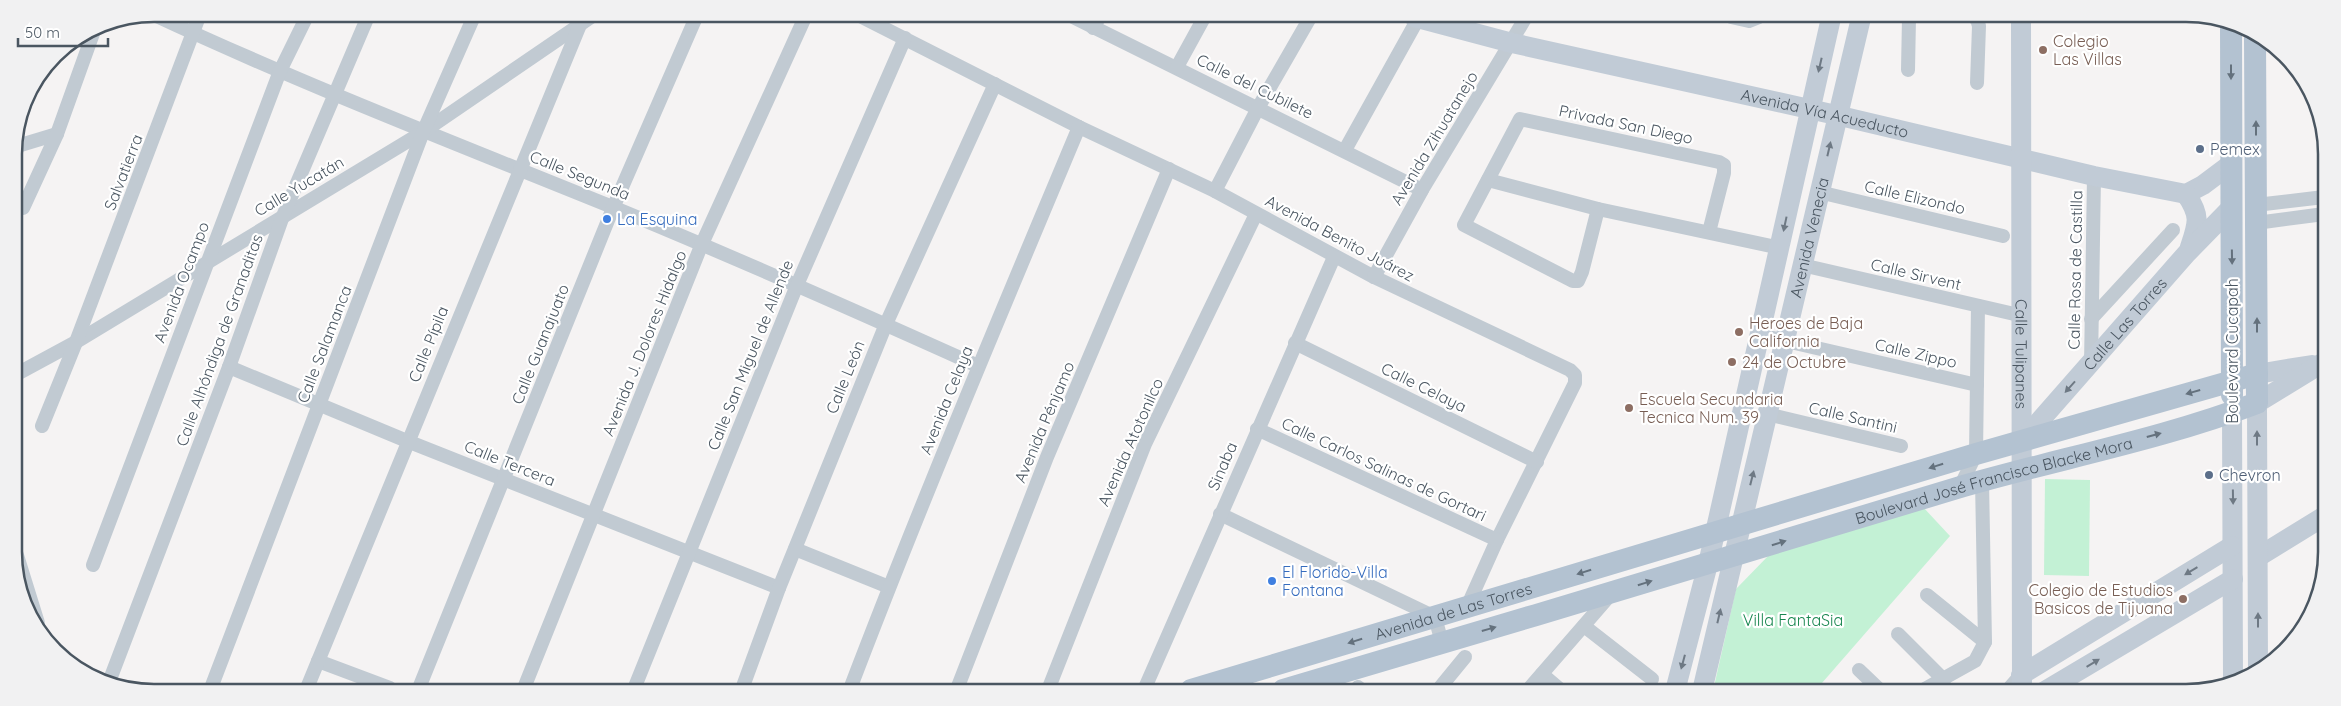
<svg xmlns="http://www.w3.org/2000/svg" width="2341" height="706" viewBox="0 0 2341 706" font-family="Quicksand,sans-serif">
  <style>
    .green { fill: #c3f1d5 }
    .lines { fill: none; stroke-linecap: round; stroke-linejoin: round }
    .street { stroke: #c1cad2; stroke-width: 14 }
    .secondary { stroke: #c1cbd6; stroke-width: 20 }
    .primary { stroke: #b3c2d1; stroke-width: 22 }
    .oneway { fill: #6e7984 }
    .oneway2 { fill: #64717d }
    .education-dot { fill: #8d6e63; stroke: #fff; stroke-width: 2 }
    .service-dot { fill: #5c6f8a; stroke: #fff; stroke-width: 2 }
    .shop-dot { fill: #3f7fe0; stroke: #fff; stroke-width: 2 }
    .labels { text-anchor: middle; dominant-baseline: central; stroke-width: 4.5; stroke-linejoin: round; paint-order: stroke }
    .education-label { font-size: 16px; fill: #785e54; stroke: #fff; text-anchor: start }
    .street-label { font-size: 16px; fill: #4a5661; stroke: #fff }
    .service-label { font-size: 16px; fill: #4e5e75; stroke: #fff; text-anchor: start }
    .shop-label { font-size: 16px; fill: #366cbe; stroke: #fff; text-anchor: start }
    .park-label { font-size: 16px; fill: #17864f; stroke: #fff }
    .rim { fill: none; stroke: #4a5661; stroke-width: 2.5 }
  </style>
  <rect width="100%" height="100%" fill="#f5f3f3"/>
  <g class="green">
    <path d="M2045 479 2090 480 2089 576 2044 575Z"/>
    <path d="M1923 507 1950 536 1815 691H1713L1736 589 1770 554Z"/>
  </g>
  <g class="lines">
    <g class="street">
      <path d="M152 14C302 84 457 144 610 206 734 257 856 311 978 366"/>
      <path d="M858 15 1079 127 1215 191 1374 277 1570 370 1575 375V383L1497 540 1467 607"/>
      <path d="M1071 16 1422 190"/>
      <path d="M1731 17 1749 21 1759 17"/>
      <path d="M1975 18 1977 19 1979 26 1977 83"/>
      <path d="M1093 28 1100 16"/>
      <path d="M1177 67 1205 16"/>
      <path d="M1908 70 1909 18"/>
      <path d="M14 147 57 134"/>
      <path d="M1345 150 1419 17"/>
      <path d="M1488 180 1598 209 1780 248"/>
      <path d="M1215 191 1258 108 1311 16"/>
      <path d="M1819 192 2003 236"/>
      <path d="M2256 205 2324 197"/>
      <path d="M23 208 57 134 95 28"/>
      <path d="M1598 209 1582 272 1578 281H1573L1464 225 1520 119 1719 162 1724 165V173L1709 232"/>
      <path d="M2256 223 2324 214"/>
      <path d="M1802 265 2023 316"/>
      <path d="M1374 277 1422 190 1526 17"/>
      <path d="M2091 319 2173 230"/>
      <path d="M1760 335 1977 385"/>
      <path d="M1295 343 1537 462"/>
      <path d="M2091 365 2094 176"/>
      <path d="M229 367 407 441 779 588"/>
      <path d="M15 375 76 342 423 132 594 15"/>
      <path d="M1767 414 1901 446"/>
      <path d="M42 426 76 342 200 14"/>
      <path d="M1257 429 1497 540"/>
      <path d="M1960 487 1976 454 1978 306"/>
      <path d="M1220 514 1435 617 1442 643"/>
      <path d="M795 549 889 587"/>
      <path d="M16 552 38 623"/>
      <path d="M93 565 280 71 308 14"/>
      <path d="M1927 595 1985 642"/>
      <path d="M1584 626 1652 679"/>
      <path d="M1898 634 1944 680"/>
      <path d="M318 661 390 688"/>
      <path d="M1859 670 1881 691"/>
      <path d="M1542 674 1562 691"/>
      <path d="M109 682 229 367 283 216 369 14"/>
      <path d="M1358 687 1362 690"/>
      <path d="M211 688 423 132 475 14"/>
      <path d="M307 688 584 15"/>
      <path d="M419 688 613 208 697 15"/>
      <path d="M524 688 701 246 806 15"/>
      <path d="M634 689 797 285 905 38"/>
      <path d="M742 689 779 588 886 324 995 84"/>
      <path d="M850 689C922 500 1001 313 1079 127"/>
      <path d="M957 689 1047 457 1169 169"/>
      <path d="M1048 690 1145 444 1256 214"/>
      <path d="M1144 690 1334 257"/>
      <path d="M1438 690 1465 657"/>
      <path d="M1527 691 1612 593"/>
      <path d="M1921 691 1975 661 1985 642 1982 481"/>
      <path d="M2006 692 2021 675"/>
    </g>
    <g class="secondary">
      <path id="s1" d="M1414 17 1512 43 1836 115 2094 176 2186 194 2203 185 2231 164"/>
      <path id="s2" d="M2021 18 2022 692"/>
      <path d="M2186 194C2201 216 2198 223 2190 247"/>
      <path d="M2257 374 2312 365"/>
      <path d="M2232 413 2233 678"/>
      <path id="s3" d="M2022 441 2187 253 2231 208"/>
      <path d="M2258 557 2323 517"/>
      <path d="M2258 668 2257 403 2324 362"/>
      <path d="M2021 675 2232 546"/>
      <path d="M1675 691 1708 564 1831 18"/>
      <path id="s4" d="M1702 691 1861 18"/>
      <path d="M2043 692 2233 579"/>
    </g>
    <g class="primary">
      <path d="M2231 23 2232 395"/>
      <path id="s5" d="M1191 690 1976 454 2257 374"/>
      <path id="s6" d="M1283 690C1508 624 1733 556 1957 488 2056 459 2160 440 2257 403L2255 39"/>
    </g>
  </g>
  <defs><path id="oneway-solid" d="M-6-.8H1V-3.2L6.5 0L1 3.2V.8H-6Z" transform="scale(1.25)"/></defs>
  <g class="oneway">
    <use href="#oneway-solid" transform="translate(1820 65) rotate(103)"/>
    <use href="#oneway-solid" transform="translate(1829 149) rotate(-77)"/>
    <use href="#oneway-solid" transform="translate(1785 224) rotate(102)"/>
    <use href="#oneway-solid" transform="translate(2070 387) rotate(132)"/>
    <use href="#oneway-solid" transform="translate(2257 438) rotate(-90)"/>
    <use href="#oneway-solid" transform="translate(1752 478) rotate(-76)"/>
    <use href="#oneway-solid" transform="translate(2233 497) rotate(89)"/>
    <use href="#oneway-solid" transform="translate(2191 571) rotate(149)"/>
    <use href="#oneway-solid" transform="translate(1719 616) rotate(-77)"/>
    <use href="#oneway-solid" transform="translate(2258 620) rotate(-90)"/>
    <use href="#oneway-solid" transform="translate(1683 662) rotate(105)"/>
    <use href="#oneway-solid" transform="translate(2093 663) rotate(-31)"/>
  </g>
  <g class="oneway2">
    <use href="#oneway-solid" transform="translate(2231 72) rotate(90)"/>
    <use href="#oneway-solid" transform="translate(2256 128) rotate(-90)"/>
    <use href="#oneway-solid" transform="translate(2232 257) rotate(89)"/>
    <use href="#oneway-solid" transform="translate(2257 325) rotate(-90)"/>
    <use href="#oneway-solid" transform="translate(2193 392) rotate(164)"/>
    <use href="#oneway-solid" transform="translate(2154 435) rotate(-15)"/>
    <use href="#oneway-solid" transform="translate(1936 466) rotate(163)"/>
    <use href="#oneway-solid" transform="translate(1779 543) rotate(-17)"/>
    <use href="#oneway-solid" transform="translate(1584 572) rotate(163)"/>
    <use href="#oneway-solid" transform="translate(1645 583) rotate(-17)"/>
    <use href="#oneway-solid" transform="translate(1489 629) rotate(-16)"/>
    <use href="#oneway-solid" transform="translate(1355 641) rotate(163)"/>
  </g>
  <g class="education-dot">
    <circle cx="2043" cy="50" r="5"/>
    <circle cx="1739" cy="332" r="5"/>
    <circle cx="1732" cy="362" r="5"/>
    <circle cx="1629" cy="408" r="5"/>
    <circle cx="2183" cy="599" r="5"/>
  </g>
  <g class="service-dot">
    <circle cx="2200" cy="149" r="5"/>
    <circle cx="2209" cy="475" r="5"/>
  </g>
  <g class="shop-dot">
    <circle cx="607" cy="219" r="5"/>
    <circle cx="1272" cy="581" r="5"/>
  </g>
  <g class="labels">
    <g class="education-label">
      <text x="2053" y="41">Colegio<tspan x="2053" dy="18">Las Villas</tspan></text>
      <text x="1749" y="323">Heroes de Baja<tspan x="1749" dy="18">California</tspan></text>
      <text x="1742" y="362">24 de Octubre</text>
      <text x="1639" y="399">Escuela Secundaria<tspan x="1639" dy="18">Tecnica Num. 39</tspan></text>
      <text x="2173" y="590" text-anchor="end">Colegio de Estudios<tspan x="2173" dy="18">Basicos de Tijuana</tspan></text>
    </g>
    <g class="street-label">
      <text transform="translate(1255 86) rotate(26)">Calle del Cubilete</text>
      <text stroke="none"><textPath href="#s1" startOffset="422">Avenida Vía Acueducto</textPath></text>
      <text transform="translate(1626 124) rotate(12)">Privada San Diego</text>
      <text transform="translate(1434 138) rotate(-59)">Avenida Zihuatanejo</text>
      <text transform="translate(123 172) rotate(-69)">Salvatierra</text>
      <text transform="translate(580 175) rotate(22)">Calle Segunda</text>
      <text transform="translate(299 186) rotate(-31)">Calle Yucatán</text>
      <text transform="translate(1915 197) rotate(13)">Calle Elizondo</text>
      <text stroke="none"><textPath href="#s4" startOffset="466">Avenida Venecia</textPath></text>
      <text transform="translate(1340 238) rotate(28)">Avenida Benito Juárez</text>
      <text transform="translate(2075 270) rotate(-89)">Calle Rosa de Castilla</text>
      <text transform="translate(1916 274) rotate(13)">Calle Sirvent</text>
      <text transform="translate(181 282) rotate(-69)">Avenida Ocampo</text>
      <text stroke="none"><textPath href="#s3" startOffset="156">Calle Las Torres</textPath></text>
      <text transform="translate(219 340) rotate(-70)">Calle Alhóndiga de Granaditas</text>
      <text transform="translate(644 343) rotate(-68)">Avenida J. Dolores Hidalgo</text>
      <text transform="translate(324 344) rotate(-69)">Calle Salamanca</text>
      <text transform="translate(428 344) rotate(-68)">Calle Pípila</text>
      <text transform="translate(540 344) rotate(-68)">Calle Guanajuato</text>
      <text transform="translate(2232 351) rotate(-90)">Boulevard Cucapah</text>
      <text transform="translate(1916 353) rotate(13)">Calle Zippo</text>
      <text transform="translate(750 355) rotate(-68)">Calle San Miguel de Allende</text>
      <text stroke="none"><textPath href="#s2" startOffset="336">Calle Tulipanes</textPath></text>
      <text transform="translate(845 377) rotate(-68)">Calle León</text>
      <text transform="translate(1424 387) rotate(26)">Calle Celaya</text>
      <text transform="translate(946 400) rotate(-68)">Avenida Celaya</text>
      <text transform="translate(1853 417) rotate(13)">Calle Santini</text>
      <text transform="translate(1044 422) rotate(-67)">Avenida Pénjamo</text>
      <text transform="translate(1130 442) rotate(-66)">Avenida Atotonilco</text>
      <text transform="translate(510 463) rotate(22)">Calle Tercera</text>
      <text transform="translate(1222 466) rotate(-67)">Sinaba</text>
      <text transform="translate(1384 469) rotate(25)">Calle Carlos Salinas de Gortari</text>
      <text stroke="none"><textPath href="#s6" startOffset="741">Boulevard José Francisco Blacke Mora</textPath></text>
      <text stroke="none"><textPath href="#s5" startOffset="274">Avenida de Las Torres</textPath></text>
    </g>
    <g class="service-label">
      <text x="2210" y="149">Pemex</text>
      <text x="2219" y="475">Chevron</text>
    </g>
    <g class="shop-label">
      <text x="617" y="219">La Esquina</text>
      <text x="1282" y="572">El Florido-Villa<tspan x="1282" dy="18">Fontana</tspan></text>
    </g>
    <g class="park-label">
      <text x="1793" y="620">Villa FantaSia</text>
    </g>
  </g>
  <path d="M0 0H2341V706H0ZM154 22H2186A132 132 0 0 1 2318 154V552A132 132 0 0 1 2186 684H154A132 132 0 0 1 22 552V154A132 132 0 0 1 154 22Z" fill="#f1f1f2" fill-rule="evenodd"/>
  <path class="rim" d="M154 22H2186A132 132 0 0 1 2318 154V552A132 132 0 0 1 2186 684H154A132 132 0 0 1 22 552V154A132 132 0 0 1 154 22Z"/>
  <path d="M18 38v8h90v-8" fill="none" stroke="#4a5661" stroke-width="2.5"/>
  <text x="25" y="38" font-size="15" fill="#4a5661" stroke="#ffffff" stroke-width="4" paint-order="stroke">50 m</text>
</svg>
